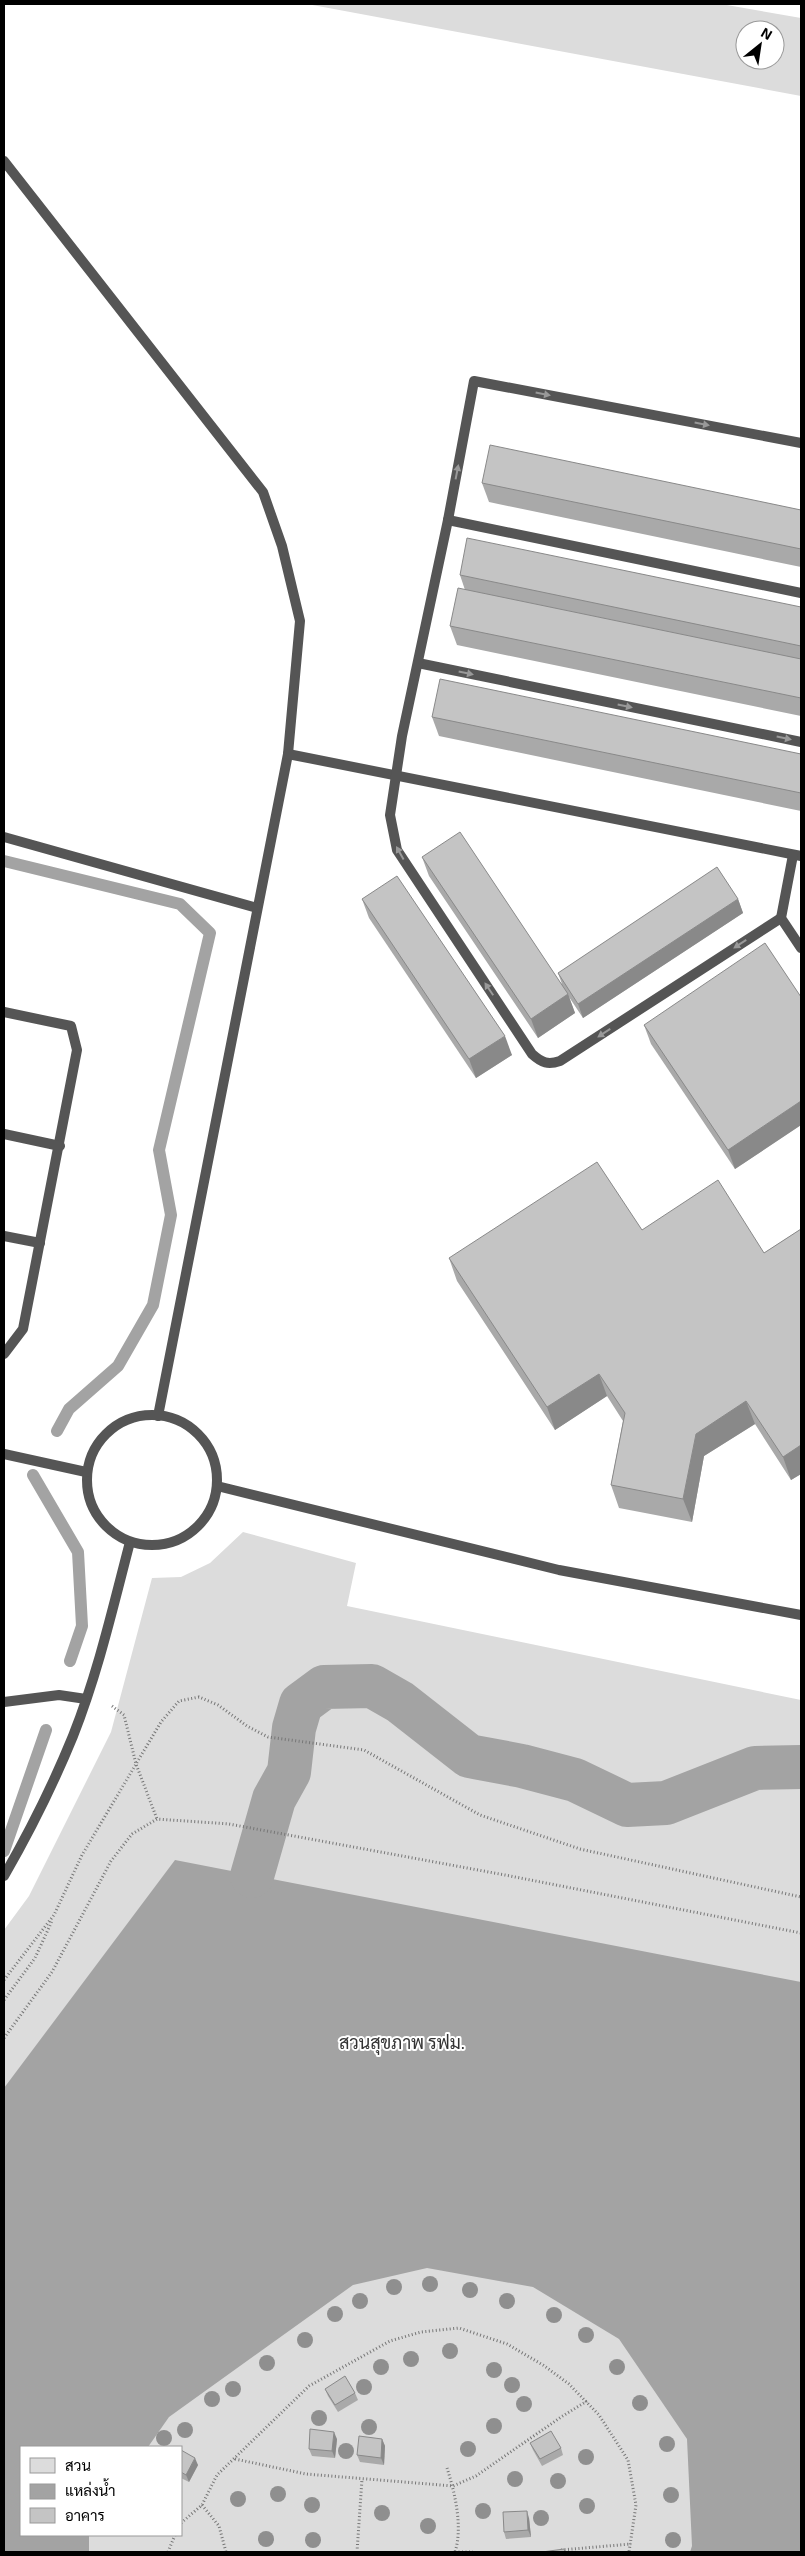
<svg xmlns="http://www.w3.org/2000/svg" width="805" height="2556" viewBox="0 0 805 2556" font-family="'Exo 2',Sarabun,sans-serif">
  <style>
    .green { fill: #dcdcdc; fill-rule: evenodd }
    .water { fill: #a3a3a3 }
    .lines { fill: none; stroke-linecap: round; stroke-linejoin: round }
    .stream { stroke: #a3a3a3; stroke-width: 12 }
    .canal { stroke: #a3a3a3; stroke-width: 44 }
    .path { stroke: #777; stroke-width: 3; stroke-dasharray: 1 2.5; stroke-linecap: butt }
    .lane { stroke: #555; stroke-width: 10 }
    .tree { fill: #8f8f8f }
    .wall { fill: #a9a9a9 }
    .shaded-wall { fill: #898989 }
    .building { fill: #c4c4c4; stroke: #898989 }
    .oneway { fill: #999 }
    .labels { text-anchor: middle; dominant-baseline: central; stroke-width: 4; stroke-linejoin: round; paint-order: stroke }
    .park-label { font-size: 18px; fill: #333; stroke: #fff }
  </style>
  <rect width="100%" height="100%" fill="#fff"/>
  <g class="green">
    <path d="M307 4H721L801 18V96ZM745 30H775V60H745Z"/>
    <path d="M243 1532 356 1563 347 1606 801 1700V2552H4V1930L29 1896 111 1732 152 1578 181 1577 210 1563ZM21 2447H181V2535H21Z"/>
  </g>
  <path class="water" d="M175 1860 801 1982V2552H690L692 2546 687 2439 619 2339 533 2287 427 2268 353 2285 169 2417 148 2447H21V2535H89V2552H4V2088Z"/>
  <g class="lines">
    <g class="stream">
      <path d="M4 861 180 904 210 933 159 1150 171 1215 153 1305 118 1366 69 1409 57 1431"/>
      <path d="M33 1475 78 1552 82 1626 70 1661"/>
      <path d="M4 1851 46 1730"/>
    </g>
    <path class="canal" d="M252 1876 274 1799 289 1772 294 1728 301 1704 324 1687 372 1686 400 1702 469 1756 522 1766 575 1780 627 1805 666 1803 755 1768 801 1767"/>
    <g class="path">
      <path d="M112 1706 124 1715 136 1764 157 1819"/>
      <path d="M4 1980 54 1915 82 1855 161 1722 179 1701 199 1697 218 1705 247 1726 268 1737 364 1750 480 1815 580 1849 801 1897"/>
      <path d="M4 2000 35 1958 52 1921"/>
      <path d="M4 2038 52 1972 111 1861 132 1834 157 1819 229 1824 505 1875 801 1933"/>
      <path d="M235 2459 306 2474 453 2486 476 2476 561 2417 587 2401"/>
      <path d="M447 2468C455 2493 463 2527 455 2552"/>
      <path d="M202 2505 219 2526 226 2552"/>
      <path d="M181 2523 202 2505 217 2475 309 2386 390 2341 421 2332 459 2328 507 2344 543 2365 569 2384 599 2415 628 2460 636 2505 629 2552"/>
      <path d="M561 2550 631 2544"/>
      <path d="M168 2552 175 2535"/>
      <path d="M357 2552 362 2479"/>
      <path d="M455 2552H473"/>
    </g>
    <g class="lane">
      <path d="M4 161 263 492 282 546 300 621 288 754 158 1416"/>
      <path d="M448 520 474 381 801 443"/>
      <path d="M418 663 801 742"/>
      <path d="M288 754 801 856"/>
      <path d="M4 837 257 908"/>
      <path d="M793 855 781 918 801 948"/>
      <path d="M781 918 560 1061C548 1065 542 1063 532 1054L397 850 390 815 402 736 448 520 801 593"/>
      <path d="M4 1012 71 1026 77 1050 23 1329 4 1354"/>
      <path d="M4 1134 60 1146"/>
      <path d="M4 1236 40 1243"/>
      <circle cx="152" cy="1480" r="65"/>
      <path d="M4 1454 86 1472"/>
      <path d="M217 1486 559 1570 801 1615"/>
      <path d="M4 1702 59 1695 86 1699"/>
      <path d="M4 1876C30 1831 53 1785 73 1736 98 1673 113 1607 130 1542"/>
    </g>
  </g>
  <g class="tree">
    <circle cx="430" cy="2284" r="8"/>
    <circle cx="394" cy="2287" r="8"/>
    <circle cx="470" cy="2290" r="8"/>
    <circle cx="360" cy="2301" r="8"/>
    <circle cx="507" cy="2301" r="8"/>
    <circle cx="335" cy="2314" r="8"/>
    <circle cx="554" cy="2315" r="8"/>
    <circle cx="586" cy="2335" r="8"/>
    <circle cx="305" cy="2340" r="8"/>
    <circle cx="450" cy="2351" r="8"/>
    <circle cx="411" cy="2359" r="8"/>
    <circle cx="267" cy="2363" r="8"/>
    <circle cx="381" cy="2367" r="8"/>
    <circle cx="617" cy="2367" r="8"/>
    <circle cx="494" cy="2370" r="8"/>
    <circle cx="512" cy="2385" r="8"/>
    <circle cx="364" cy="2387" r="8"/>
    <circle cx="233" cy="2389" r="8"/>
    <circle cx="212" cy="2399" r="8"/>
    <circle cx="640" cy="2403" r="8"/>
    <circle cx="524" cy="2404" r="8"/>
    <circle cx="319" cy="2418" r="8"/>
    <circle cx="494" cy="2426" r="8"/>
    <circle cx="369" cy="2427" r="8"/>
    <circle cx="185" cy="2430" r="8"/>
    <circle cx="164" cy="2438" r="8"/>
    <circle cx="667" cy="2444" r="8"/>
    <circle cx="468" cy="2449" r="8"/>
    <circle cx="346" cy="2451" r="8"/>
    <circle cx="586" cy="2457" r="8"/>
    <circle cx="515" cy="2479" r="8"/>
    <circle cx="558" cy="2481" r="8"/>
    <circle cx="278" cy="2494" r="8"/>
    <circle cx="671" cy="2495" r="8"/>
    <circle cx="238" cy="2499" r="8"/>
    <circle cx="312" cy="2505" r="8"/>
    <circle cx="587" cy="2506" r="8"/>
    <circle cx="483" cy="2511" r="8"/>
    <circle cx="382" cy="2513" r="8"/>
    <circle cx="541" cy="2518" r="8"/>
    <circle cx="428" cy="2526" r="8"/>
    <circle cx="266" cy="2539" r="8"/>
    <circle cx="313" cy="2540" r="8"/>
    <circle cx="673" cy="2540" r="8"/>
  </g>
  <g class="wall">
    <path d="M482 483 801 510V567L489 502Z"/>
    <path d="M460 575 801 607V716L457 645 450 626 465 590Z"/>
    <path d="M432 717 801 754V811L439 736Z"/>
    <path d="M422 857 562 984 558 973 738 899 743 913 583 1018 569 997 575 1013 538 1038 429 876Z"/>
    <path d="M362 899 512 1055 476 1078 369 918Z"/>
    <path d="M801 997V1125L735 1169 651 1044 644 1025Z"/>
    <path d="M801 1229V1474L791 1480 755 1424 704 1456 692 1522 619 1508 611 1485 623 1421 607 1396 555 1430 457 1281 449 1258 642 1230 764 1253Z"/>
    <path d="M325 2389 355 2393 358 2400 338 2412 328 2396Z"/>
    <path d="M337 2439 335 2458 312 2456 309 2449Z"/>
    <path d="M382 2439 385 2446 384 2465 360 2462 357 2455Z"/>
    <path d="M530 2443 561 2448 563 2455 542 2466 533 2450Z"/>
    <path d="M181 2450 198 2465 189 2482 181 2478Z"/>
    <path d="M529 2518 531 2537 506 2539 504 2532Z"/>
  </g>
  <g class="shaded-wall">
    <path d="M738 899 743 913 583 1018 578 1004Z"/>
    <path d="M568 994 575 1013 538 1038 531 1019Z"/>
    <path d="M505 1036 512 1055 476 1078 469 1059Z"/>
    <path d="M801 1101V1125L735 1169 728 1150Z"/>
    <path d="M599 1374 607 1396 555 1430 547 1407Z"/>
    <path d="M746 1401 755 1424 704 1456 692 1522 683 1499 696 1434Z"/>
    <path d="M801 1445V1474L791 1480 783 1457Z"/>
    <path d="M334 2432 337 2439 335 2458 332 2451Z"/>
    <path d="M382 2439 385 2446 384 2465 381 2458Z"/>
    <path d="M195 2458 198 2465 189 2482 186 2475Z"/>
    <path d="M527 2511 529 2518 531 2537 528 2530Z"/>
  </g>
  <g class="building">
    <path d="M490 445 801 510V549L482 483Z"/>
    <path d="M467 538 801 607V646L460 575Z"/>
    <path d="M458 588 801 659V698L450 626Z"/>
    <path d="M440 679 801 754V793L432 717Z"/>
    <path d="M460 832 568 994 531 1019 422 857Z"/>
    <path d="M717 867 738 899 578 1004 558 973Z"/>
    <path d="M397 876 505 1036 469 1059 362 899Z"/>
    <path d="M765 943 801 997V1101L728 1150 644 1025Z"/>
    <path d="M597 1162 642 1230 718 1180 764 1253 801 1229V1445L783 1457 746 1401 696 1434 683 1499 611 1485 625 1413 599 1374 547 1407 449 1258Z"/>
    <path d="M345 2376 355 2393 335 2405 325 2389Z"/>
    <path d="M310 2429 334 2432 332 2451 309 2449Z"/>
    <path d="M551 2431 561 2448 540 2459 530 2443Z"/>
    <path d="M359 2436 382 2439 381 2458 357 2455Z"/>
    <path d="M181 2450 195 2458 186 2475 181 2472Z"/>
    <path d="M527 2511 528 2530 504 2532 503 2512Z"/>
    <path d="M564 2549 565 2552H542Z"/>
  </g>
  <defs><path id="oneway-solid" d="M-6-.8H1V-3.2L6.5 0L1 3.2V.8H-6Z" transform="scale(1.25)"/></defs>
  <g class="oneway">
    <use href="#oneway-solid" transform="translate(543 394) rotate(11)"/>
    <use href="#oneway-solid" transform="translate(702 424) rotate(11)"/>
    <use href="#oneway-solid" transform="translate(457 472) rotate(-79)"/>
    <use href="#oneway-solid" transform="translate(466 673) rotate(12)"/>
    <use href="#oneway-solid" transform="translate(625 706) rotate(12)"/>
    <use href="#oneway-solid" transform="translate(784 738) rotate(12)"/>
    <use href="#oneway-solid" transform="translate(400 853) rotate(-119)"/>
    <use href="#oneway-solid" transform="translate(740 944) rotate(147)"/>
    <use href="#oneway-solid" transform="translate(489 989) rotate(-124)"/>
    <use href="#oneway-solid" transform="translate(604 1033) rotate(147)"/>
  </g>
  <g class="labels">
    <g class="park-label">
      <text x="402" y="2042">สวนสุขภาพ รฟม.</text>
    </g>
  </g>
  <rect width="805" height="2556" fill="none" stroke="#000000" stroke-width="10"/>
  <rect x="20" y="2446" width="162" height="90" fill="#ffffff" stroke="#999999"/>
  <rect x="30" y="2458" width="25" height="15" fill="#dcdcdc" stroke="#999999"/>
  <text x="65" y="2471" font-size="15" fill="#000000">สวน</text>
  <rect x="30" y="2484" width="25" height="15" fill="#a3a3a3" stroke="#999999"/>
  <text x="65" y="2496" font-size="15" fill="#000000">แหล่งน้ำ</text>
  <rect x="30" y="2508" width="25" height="15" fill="#c4c4c4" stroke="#999999"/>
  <text x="65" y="2521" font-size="15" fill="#000000">อาคาร</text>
  <g transform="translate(760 45) rotate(30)"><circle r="24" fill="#ffffff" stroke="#999999"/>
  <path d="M0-4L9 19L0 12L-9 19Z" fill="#000000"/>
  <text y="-8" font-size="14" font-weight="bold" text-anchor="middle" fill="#000000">N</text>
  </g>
</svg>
